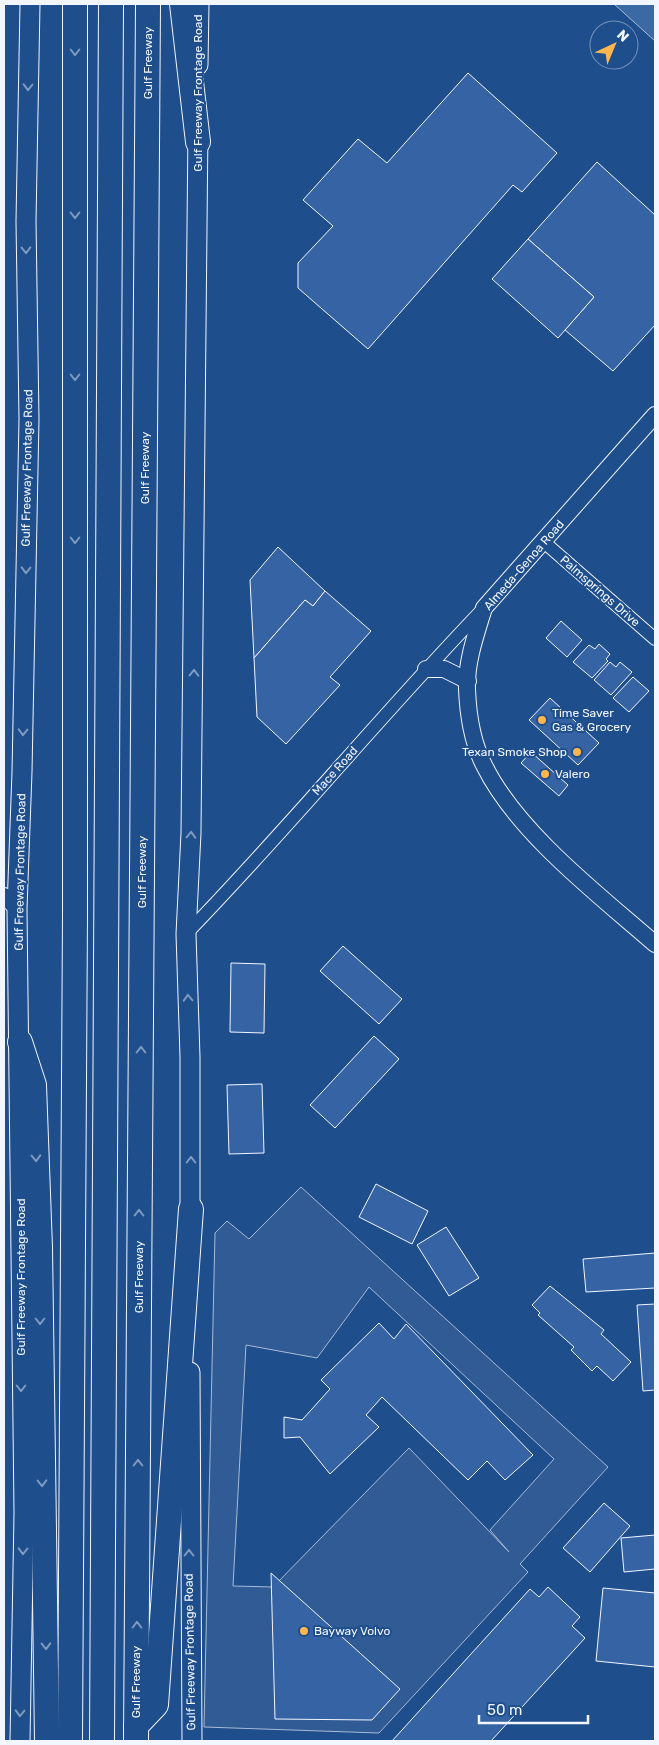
<svg xmlns="http://www.w3.org/2000/svg" width="659" height="1745" viewBox="0 0 659 1745" font-family="Rubik,sans-serif">
  <style>
    .parking { fill: #305b95; stroke: #a8bbd7; fill-rule: evenodd }
    .water { fill: #3b69a3; stroke: #a8bbd7 }
    .building { fill: #3563a3; stroke: #f2f6ff }
    .lines { fill: none; stroke-linecap: round; stroke-linejoin: round }
    .minor-casing { stroke: #f2f6ff; stroke-width: 14 }
    .tertiary-casing { stroke: #f2f6ff; stroke-width: 18 }
    .secondary-casing { stroke: #f2f6ff; stroke-width: 21 }
    .motorway-casing { stroke: #f2f6ff; stroke-width: 26 }
    .minor { stroke: #1f4e8c; stroke-width: 12 }
    .tertiary { stroke: #1f4e8c; stroke-width: 16 }
    .secondary { stroke: #1f4e8c; stroke-width: 19 }
    .motorway { stroke: #1f4e8c; stroke-width: 24 }
    .oneway { stroke: #7e9ac0 }
    .poi-dot { fill: #ffb74d; stroke: #1f4e8c; stroke-width: 2 }
    .labels { text-anchor: middle; dominant-baseline: central; stroke-width: 4; stroke-linejoin: round; paint-order: stroke }
    .street-label { font-size: 12px; fill: #f2f6ff; stroke: #1f4e8c }
    .poi-label { font-size: 12px; fill: #f2f6ff; stroke: #1f4e8c; text-anchor: start }
  </style>
  <rect width="100%" height="100%" fill="#1f4e8c"/>
  <path class="parking" d="M301 1187 608 1467 520 1564 528 1572 379 1733 204 1727 215 1233 227 1221 249 1239ZM369 1287 554 1459 490 1530 509 1552 409 1448 273 1587 233 1586 246 1345 317 1358Z"/>
  <path class="water" d="M614 4H655V41Z"/>
  <g class="building">
    <path d="M468 73 557 153 522 192 513 185 368 349 298 288V263L333 226 303 200 358 139 387 163Z"/>
    <path d="M597 162 655 215V325L613 371 565 330 594 297 528 239Z"/>
    <path d="M528 239 594 297 558 338 492 279Z"/>
    <path d="M278 547 325 591 313 606 305 600 254 658 250 580Z"/>
    <path d="M325 591 371 631 330 677 340 685 286 744 257 717 254 658 305 600 313 606Z"/>
    <path d="M561 621 582 640 567 657 546 638Z"/>
    <path d="M599 644 610 654 606 659 608 661 592 678 573 662 589 645 595 649Z"/>
    <path d="M610 662 616 667 620 662 632 672 611 695 594 680Z"/>
    <path d="M633 677 649 691 629 712 613 698Z"/>
    <path d="M550 698 599 743 578 765 529 720Z"/>
    <path d="M531 752 568 785 559 796 521 763Z"/>
    <path d="M343 946 402 999 379 1024 320 971Z"/>
    <path d="M231 963 265 964 264 1033 230 1032Z"/>
    <path d="M374 1036 399 1059 335 1128 310 1105Z"/>
    <path d="M262 1084 264 1153 229 1154 227 1085Z"/>
    <path d="M376 1184 428 1211 412 1244 359 1217Z"/>
    <path d="M446 1227 479 1278 449 1296 417 1245Z"/>
    <path d="M655 1253V1288L586 1292 583 1259Z"/>
    <path d="M550 1286 604 1330 601 1334 631 1362 613 1381 597 1366 592 1371 571 1350 574 1347 538 1315 540 1313 532 1305Z"/>
    <path d="M655 1304V1390L643 1391 637 1305Z"/>
    <path d="M379 1323 394 1339 406 1324 533 1455 505 1480 487 1461 468 1480 382 1397 366 1415 379 1427 330 1474 300 1437 284 1438V1417L302 1420 330 1389 321 1380Z"/>
    <path d="M604 1503 630 1526 590 1572 563 1548Z"/>
    <path d="M655 1535V1569L624 1572 621 1538Z"/>
    <path d="M271 1573 400 1689 372 1720 275 1719Z"/>
    <path d="M548 1587 580 1617 572 1626 585 1638 491 1741H392L530 1589 539 1597Z"/>
    <path d="M603 1588 655 1593V1667L596 1661Z"/>
  </g>
  <g class="lines">
    <g class="minor-casing">
      <g id="minor">
        <path d="M544 542 655 639"/>
        <path d="M186 934C288 829 381 715 483 609"/>
      </g>
    </g>
    <g class="tertiary-casing">
      <g id="tertiary">
        <path d="M655 415 484 608C476 634 466 662 467 689 468 714 473 745 485 767 518 833 599 895 655 944"/>
        <path d="M426 669H444L468 681"/>
        <path d="M4 896 17 908"/>
      </g>
    </g>
    <g class="secondary-casing">
      <g id="secondary">
        <path d="M198 65 199 4"/>
        <path d="M190 1222V1057L186 934 191 833 198 127"/>
        <path d="M190 1372 192 1741"/>
        <path d="M20 1741 24 1513 17 908 22 772 29 419 26 221 30 4"/>
      </g>
    </g>
    <g class="motorway-casing">
      <g id="motorway">
        <path d="M182 4 198 142"/>
        <path d="M20 1042 34 1085 40 1248 47 1741"/>
        <path d="M136 1726 156 1705 191 1209"/>
        <path d="M70 1741 75 915V4"/>
        <path d="M102 1741 111 4"/>
        <path d="M136 1741 148 4"/>
      </g>
    </g>
    <use href="#minor" class="minor"/>
    <use href="#tertiary" class="tertiary"/>
    <use href="#secondary" class="secondary"/>
    <use href="#motorway" class="motorway"/>
  </g>
  <defs><path id="oneway-chevron" d="M-2-3.5L2.5 0L-2 3.5" fill="none" stroke-width="1.6" stroke-linecap="round" stroke-linejoin="round" transform="scale(1.25)"/></defs>
  <g class="oneway">
    <use href="#oneway-chevron" transform="translate(75 52) rotate(90)"/>
    <use href="#oneway-chevron" transform="translate(28 87) rotate(91)"/>
    <use href="#oneway-chevron" transform="translate(75 215) rotate(90)"/>
    <use href="#oneway-chevron" transform="translate(26 250) rotate(89)"/>
    <use href="#oneway-chevron" transform="translate(75 377) rotate(90)"/>
    <use href="#oneway-chevron" transform="translate(75 540) rotate(90)"/>
    <use href="#oneway-chevron" transform="translate(26 570) rotate(91)"/>
    <use href="#oneway-chevron" transform="translate(194 673) rotate(-89)"/>
    <use href="#oneway-chevron" transform="translate(23 732) rotate(91)"/>
    <use href="#oneway-chevron" transform="translate(191 835) rotate(-88)"/>
    <use href="#oneway-chevron" transform="translate(188 998) rotate(-92)"/>
    <use href="#oneway-chevron" transform="translate(141 1050) rotate(-90)"/>
    <use href="#oneway-chevron" transform="translate(36 1158) rotate(88)"/>
    <use href="#oneway-chevron" transform="translate(191 1160) rotate(-90)"/>
    <use href="#oneway-chevron" transform="translate(139 1213) rotate(-90)"/>
    <use href="#oneway-chevron" transform="translate(40 1321) rotate(90)"/>
    <use href="#oneway-chevron" transform="translate(21 1388) rotate(90)"/>
    <use href="#oneway-chevron" transform="translate(138 1463) rotate(-90)"/>
    <use href="#oneway-chevron" transform="translate(42 1483) rotate(89)"/>
    <use href="#oneway-chevron" transform="translate(23 1551) rotate(91)"/>
    <use href="#oneway-chevron" transform="translate(189 1553) rotate(-90)"/>
    <use href="#oneway-chevron" transform="translate(137 1625) rotate(-90)"/>
    <use href="#oneway-chevron" transform="translate(46 1646) rotate(89)"/>
    <use href="#oneway-chevron" transform="translate(20 1713) rotate(92)"/>
  </g>
  <g class="poi-dot">
    <circle cx="542" cy="720" r="5"/>
    <circle cx="577" cy="752" r="5"/>
    <circle cx="545" cy="774" r="5"/>
    <circle cx="304" cy="1631" r="5"/>
  </g>
  <g class="labels">
    <g class="street-label">
      <text transform="translate(148 63) rotate(-90)">Gulf Freeway</text>
      <text transform="translate(198 93) rotate(-90)">Gulf Freeway Frontage Road</text>
      <text transform="translate(27 468) rotate(-89)">Gulf Freeway Frontage Road</text>
      <text transform="translate(145 468) rotate(-90)">Gulf Freeway</text>
      <text transform="translate(524 565) rotate(-49)">Almeda-Genoa Road</text>
      <text transform="translate(600 591) rotate(41)">Palmsprings Drive</text>
      <text transform="translate(335 771) rotate(-48)">Mace Road</text>
      <text transform="translate(20 872) rotate(-89)">Gulf Freeway Frontage Road</text>
      <text transform="translate(142 872) rotate(-90)">Gulf Freeway</text>
      <text transform="translate(21 1277) rotate(-90)">Gulf Freeway Frontage Road</text>
      <text transform="translate(139 1277) rotate(-90)">Gulf Freeway</text>
      <text transform="translate(190 1652) rotate(-91)">Gulf Freeway Frontage Road</text>
      <text transform="translate(136 1682) rotate(-90)">Gulf Freeway</text>
    </g>
    <g class="poi-label">
      <text x="552" y="713">Time Saver<tspan x="552" dy="14">Gas &amp; Grocery</tspan></text>
      <text x="567" y="752" text-anchor="end">Texan Smoke Shop</text>
      <text x="555" y="774">Valero</text>
      <text x="314" y="1631">Bayway Volvo</text>
    </g>
  </g>
  <rect width="659" height="1745" fill="none" stroke="#f2f6ff" stroke-width="10"/>
  <g transform="translate(614 45) rotate(44)"><circle r="24" fill="#1f4e8c" stroke="#7391ba"/>
  <path d="M0-4L9 19L0 12L-9 19Z" fill="#ffb74d"/>
  <text y="-8" font-size="14" font-weight="bold" text-anchor="middle" fill="#f2f6ff">N</text>
  </g>
  <path d="M479 1715v8h109v-8" fill="none" stroke="#f2f6ff" stroke-width="2.5"/>
  <text x="487" y="1715" font-size="15" fill="#f2f6ff" stroke="#1f4e8c" stroke-width="4" paint-order="stroke">50 m</text>
</svg>
